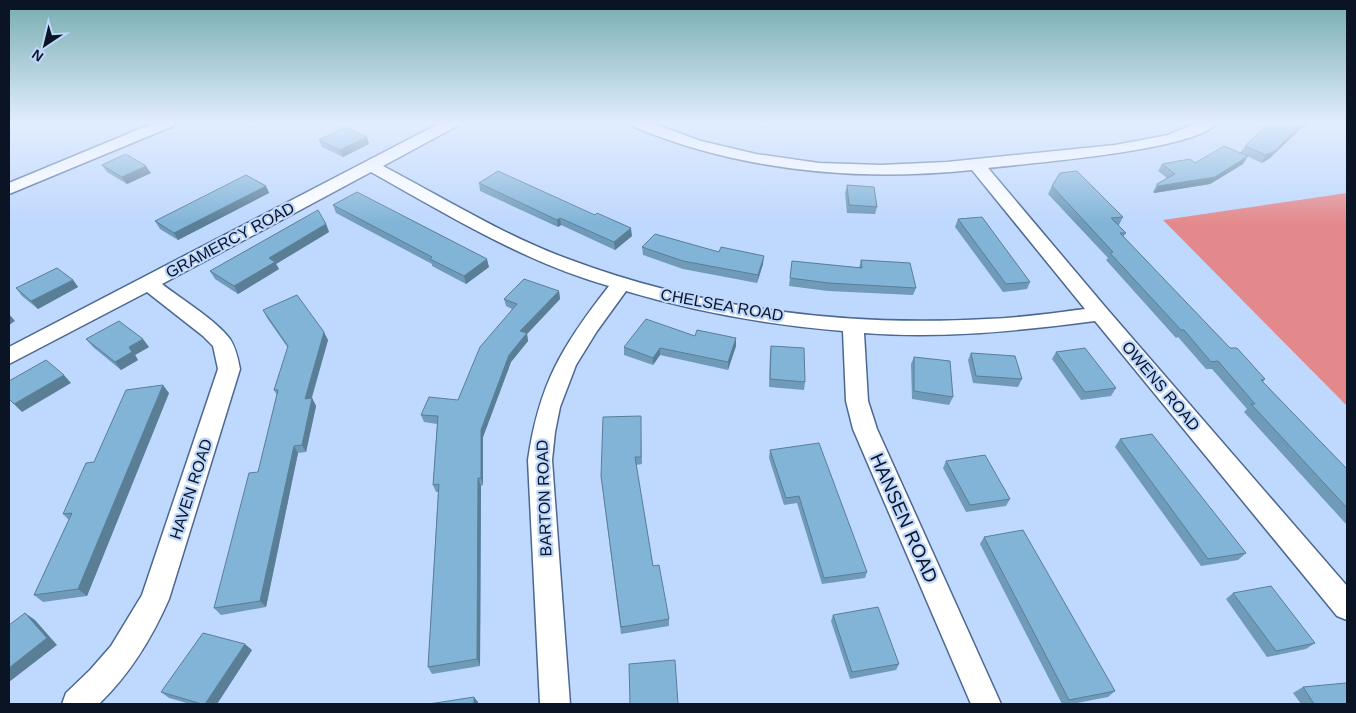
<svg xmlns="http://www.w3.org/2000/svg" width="1356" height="713" viewBox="0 0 1356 713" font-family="Arial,sans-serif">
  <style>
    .forest { fill: #e4898b }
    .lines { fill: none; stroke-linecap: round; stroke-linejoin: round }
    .minor-casing { stroke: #4c6790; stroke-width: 3 }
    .minor { fill: #fff; fill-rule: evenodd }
    .wall { fill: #6f9bb9 }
    .shaded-wall { fill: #5a7e96 }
    .building { fill: #81b4d7; stroke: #5a7e96 }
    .labels { text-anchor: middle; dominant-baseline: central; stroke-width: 4.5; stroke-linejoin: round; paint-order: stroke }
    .street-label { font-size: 16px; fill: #0a1425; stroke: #bfd8fe }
    .near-street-label { font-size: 19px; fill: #0a1425; stroke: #bfd8fe }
  </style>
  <rect width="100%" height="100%" fill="#bfd8fe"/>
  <path class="forest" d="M1347 193V406L1163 220Z"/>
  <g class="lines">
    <g class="minor-casing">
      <g id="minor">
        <path d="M154 123H175L173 126 9 194V183Z"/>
        <path d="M440 123H459L457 126 383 166C444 198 503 235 568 259 701 309 847 327 987 319 1020 318 1052 313 1085 309L972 170C856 182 740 171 632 126L630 123H651L701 141 756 154 819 163 881 165 947 162 1115 145 1168 135 1197 123H1217C1195 151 1029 163 988 168L1107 309 1347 586V620L1337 616 1095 321C1018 331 941 339 864 333L868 401 877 429 1001 704H971L853 429 846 401 843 331C769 325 697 312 626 291L597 331 576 365 560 407 555 432 552 460 570 704H540L528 460C539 384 562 346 609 286 524 262 448 215 371 172L162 284C181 299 216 320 230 339 236 348 238 359 240 369L169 599C152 638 130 674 99 704H62L66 693 90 670 111 646 142 595 218 369 213 346 203 336 147 292 9 364V347Z"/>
      </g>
    </g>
    <use href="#minor" class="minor"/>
  </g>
  <g class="wall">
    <path d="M1269 123H1308L1305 128H1301L1270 158 1262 163 1240 153 1245 146Z"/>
    <path d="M319 140 369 144 343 157 322 147Z"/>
    <path d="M1248 156 1243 164 1210 184 1154 193 1153 192 1157 184 1167 178 1158 171 1162 164 1195 163Z"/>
    <path d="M102 165 151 173 127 184 107 172Z"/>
    <path d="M479 183 632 236 615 250 561 225 558 227 480 191Z"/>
    <path d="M847 185 877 207 875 214 847 213 845 193Z"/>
    <path d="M266 186 269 193 178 240 160 229 155 221Z"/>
    <path d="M1052 186 1123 217 1119 225H1118L1126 233 1123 237 1230 348 1265 379 1263 382 1347 469V525L1244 412 1247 409 1212 369H1206L1178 337 1176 338 1106 260 1108 258 1048 194Z"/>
    <path d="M333 205 489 267 466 284 432 266V264L336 213Z"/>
    <path d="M958 219 1030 282 1027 289 1003 292 955 227Z"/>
    <path d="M326 224 329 232 276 264 279 269 238 294 215 279 210 271Z"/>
    <path d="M642 247 719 252 763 264 757 283 683 269 643 255Z"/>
    <path d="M861 260 916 288 913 295 828 291 789 286 792 261 859 268Z"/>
    <path d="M73 280 78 287 38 309 22 296 16 288Z"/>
    <path d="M559 291 560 299 527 334 528 341 511 362 483 437V485L481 486 480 666 432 674 428 667 438 492H436L433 485 437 424 424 422 421 415 458 400 512 309 506 306 504 299Z"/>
    <path d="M263 310 328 340 312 398 316 406 306 452 298 453 266 607 221 615 214 608 258 472 277 395 274 390 288 348 267 318Z"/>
    <path d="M695 336 736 346 728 370 660 355 653 365 624 355V347Z"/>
    <path d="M86 339 149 347 135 355 138 360 121 370 93 347Z"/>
    <path d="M771 346 805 382 804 390 769 387 770 353Z"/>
    <path d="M1056 352 1116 388 1111 396 1081 400 1052 359Z"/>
    <path d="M971 353 1022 379 1018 387 973 383 968 360Z"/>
    <path d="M914 357 953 397 949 405 912 399 911 364Z"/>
    <path d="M169 393 87 596 43 602 34 595 69 520 63 514 94 462Z"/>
    <path d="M641 423 642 464 636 465 653 566 669 619V626L621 634 601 476Z"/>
    <path d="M1120 439 1246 553 1238 560 1201 566 1115 447Z"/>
    <path d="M770 450 867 572 865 578 822 584 797 503 784 505 769 458Z"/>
    <path d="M946 461 1010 499 1006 506 966 512 943 468Z"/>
    <path d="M984 537 1115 691 1108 697 1072 704H1062L980 544Z"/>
    <path d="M1233 593 1315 643 1306 649 1267 657 1226 599Z"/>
    <path d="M833 615 899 664 896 670 850 679 831 621Z"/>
    <path d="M252 650 217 704H190L169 698 161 692Z"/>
    <path d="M1303 687 1347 704H1301L1293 693Z"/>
  </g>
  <g class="shaded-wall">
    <path d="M1303 123H1304L1301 128 1270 158 1262 163 1266 155Z"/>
    <path d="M367 137 369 144 343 157 340 150Z"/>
    <path d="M1248 156 1243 164 1210 184 1154 193 1158 186Z"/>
    <path d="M146 166 151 173 127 184 122 177Z"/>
    <path d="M266 186 269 193 178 240 174 233Z"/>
    <path d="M560 218 561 225 558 227 557 220Z"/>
    <path d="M326 224 329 232 276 264 279 269 238 294 234 286 269 258Z"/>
    <path d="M631 228 632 236 615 250 614 242Z"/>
    <path d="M764 256 763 264 757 283 758 275Z"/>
    <path d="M487 259 489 267 466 284 464 276Z"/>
    <path d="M73 280 78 287 38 309 31 301Z"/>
    <path d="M559 291 560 299 527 334 528 341 511 362 483 437V485L481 478V430L509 355 520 331Z"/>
    <path d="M9 314 15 321 9 325Z"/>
    <path d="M324 332 328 340 309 406 305 399Z"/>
    <path d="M736 338V346L728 370V362Z"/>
    <path d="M143 339 149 347 135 355 138 360 121 370 115 362 129 347Z"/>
    <path d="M660 348V355L653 365V358Z"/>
    <path d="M64 375 71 383 22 412 14 404Z"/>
    <path d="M163 385 169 393 87 596 78 589Z"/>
    <path d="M312 398 316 406 306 452 302 445Z"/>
    <path d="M294 446 298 453 266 607 260 601Z"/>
    <path d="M478 478 481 486 480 666 477 659Z"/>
    <path d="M25 613 35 620 57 645 9 682V668Z"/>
    <path d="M245 644 252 650 217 704H205Z"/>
    <path d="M474 697 478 702V704H474Z"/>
  </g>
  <g class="building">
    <path d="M1269 123H1303L1275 151 1266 155 1245 146Z"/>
    <path d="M345 127 367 137 340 150 319 140Z"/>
    <path d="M1224 146 1248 156 1215 177 1158 186 1157 184 1175 174 1162 164 1190 159 1195 163Z"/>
    <path d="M126 154 146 166 122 177 102 165Z"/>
    <path d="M498 171 595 215 597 213 631 228 614 242 560 218 557 220 479 183Z"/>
    <path d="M1077 171 1123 217 1111 218 1126 233H1120L1230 348H1237L1265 379 1261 380 1347 469V508L1251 404H1255L1218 361 1211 362 1184 330H1181L1110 253 1113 252 1052 186 1060 173Z"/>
    <path d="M246 175 266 186 174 233 155 221Z"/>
    <path d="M847 185 874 187 877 207 849 205Z"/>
    <path d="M357 192 487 259 464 276 430 259 432 257 333 205Z"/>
    <path d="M318 210 326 224 269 258 275 262 234 286 210 271Z"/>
    <path d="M982 217 1030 282 1006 284 958 219Z"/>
    <path d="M655 234 719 252 721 247 764 256 758 275 683 261 642 247Z"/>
    <path d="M861 260 910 263 916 288 829 283 790 278 792 261 862 268Z"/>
    <path d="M57 268 73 280 31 301 16 288Z"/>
    <path d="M524 279 559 291 520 331 527 333 509 355 481 430V478H478L477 659 428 667 439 484 433 485 438 416 421 415 429 397 458 400 480 347 517 304 504 299Z"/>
    <path d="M297 295 324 332 305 399 312 398 302 445 294 446 260 601 214 608 249 473 258 472 278 390H274L288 346 263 310Z"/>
    <path d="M646 319 695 336 697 330 736 338 728 362 660 348 653 358 624 347Z"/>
    <path d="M119 321 143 339 129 347 132 352 115 362 86 339Z"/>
    <path d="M771 346 804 348 805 382 770 379Z"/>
    <path d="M1085 348 1116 388 1085 392 1056 352Z"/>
    <path d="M971 353 1015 356 1022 379 976 376Z"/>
    <path d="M914 357 950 361 953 397 914 391Z"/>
    <path d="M46 360 64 375 14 404 9 399V381Z"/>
    <path d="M163 385 78 589 34 595 72 513 63 514 86 463 94 462 126 390Z"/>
    <path d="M641 416V457H635L653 566 659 565 669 619 621 627 601 476 603 417Z"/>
    <path d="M1152 434 1246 553 1208 559 1120 439Z"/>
    <path d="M819 443 867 572 824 578 799 496 786 498 770 450Z"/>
    <path d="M985 455 1010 499 970 505 946 461Z"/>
    <path d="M1023 530 1115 691 1069 700 984 537Z"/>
    <path d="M1271 586 1315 643 1276 651 1233 593Z"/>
    <path d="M878 607 899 664 852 672 833 615Z"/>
    <path d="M25 613 47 638 9 668V625Z"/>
    <path d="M203 633 245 644 205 704H202L161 692Z"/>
    <path d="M675 660 678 704H630L629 664Z"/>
    <path d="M1346 683 1347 685V704H1314L1303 687Z"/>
    <path d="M474 697V704H429Z"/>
  </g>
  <linearGradient id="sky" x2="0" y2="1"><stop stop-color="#76acb0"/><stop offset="0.55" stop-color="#e2edff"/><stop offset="1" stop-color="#e2edff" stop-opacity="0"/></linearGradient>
  <rect width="1356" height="223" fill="url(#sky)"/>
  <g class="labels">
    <g class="street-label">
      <text transform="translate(230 240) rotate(-28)">GRAMERCY ROAD</text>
      <text transform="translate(722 305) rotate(10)">CHELSEA ROAD</text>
      <text transform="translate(1161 386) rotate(50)">OWENS ROAD</text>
      <text transform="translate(191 489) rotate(-72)">HAVEN ROAD</text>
      <text transform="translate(544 498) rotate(-92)">BARTON ROAD</text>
    </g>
    <g class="near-street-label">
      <text transform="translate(904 518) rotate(66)">HANSEN ROAD</text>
    </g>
  </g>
  <rect width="1356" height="713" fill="none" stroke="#0a1425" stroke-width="20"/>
  <g transform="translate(45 45) rotate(215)" stroke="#bfd8fe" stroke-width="4" paint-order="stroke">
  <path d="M0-4L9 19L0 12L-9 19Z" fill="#0a1425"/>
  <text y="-8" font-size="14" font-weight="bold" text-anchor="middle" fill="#0a1425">N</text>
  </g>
</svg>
